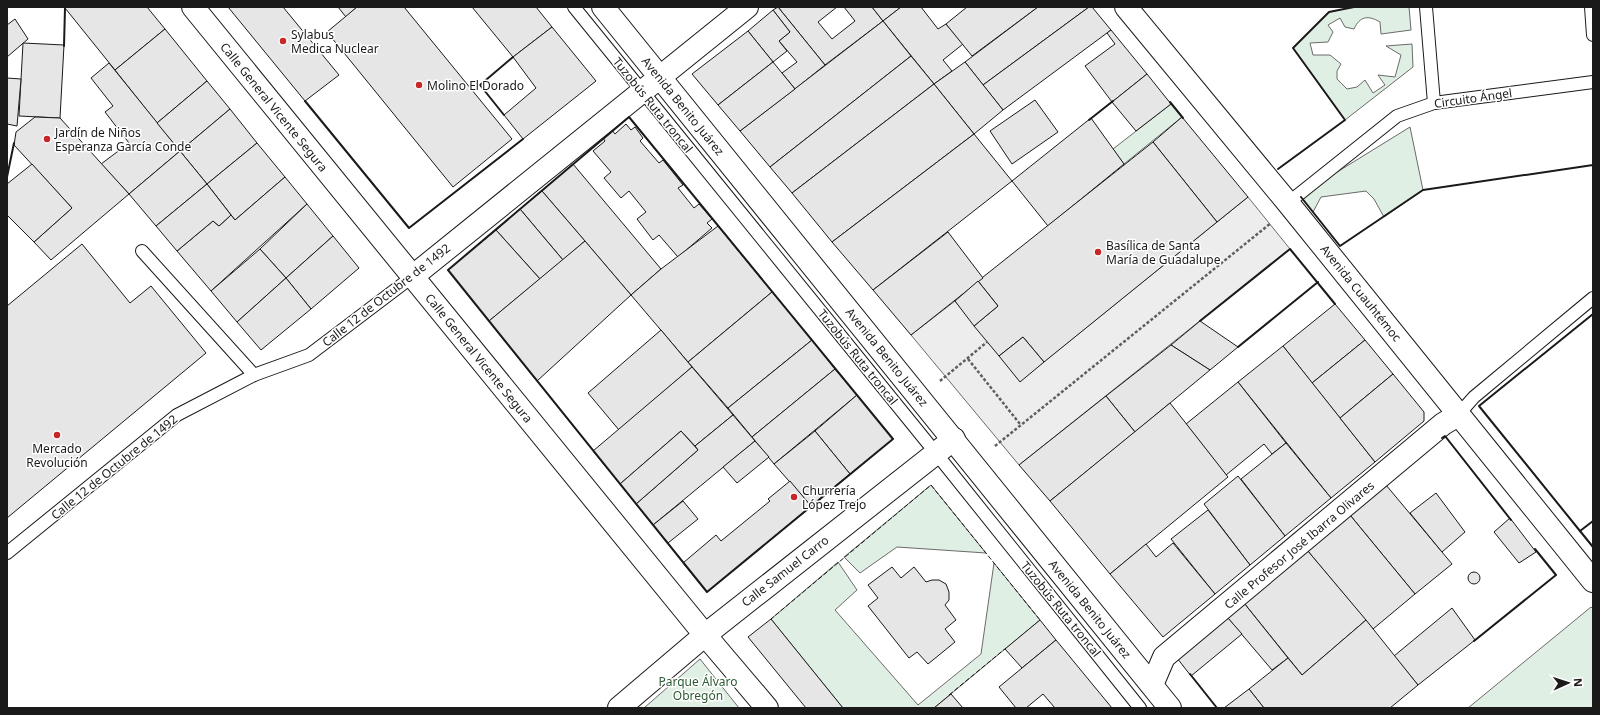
<svg xmlns="http://www.w3.org/2000/svg" width="1600" height="715" viewBox="0 0 1600 715" font-family="'Noto Sans',sans-serif">
  <style>
    .green { fill: #e0efe3; stroke: #6a6a6a }
    .parking { fill: #ededed; stroke: #6a6a6a }
    .building { fill: #e6e6e6; stroke: #1a1a1a }
    .lines { fill: none; stroke-linecap: round; stroke-linejoin: round }
    .lane-casing { stroke: #1a1a1a; stroke-width: 14 }
    .street-casing { stroke: #1a1a1a; stroke-width: 24 }
    .secondary-casing { stroke: #1a1a1a; stroke-width: 24 }
    .path { stroke: #5f5f5f; stroke-width: 2.5; stroke-dasharray: 3 2; stroke-linecap: butt }
    .lane { stroke: #fff; stroke-width: 12 }
    .street { stroke: #fff; stroke-width: 22 }
    .secondary { stroke: #fff; stroke-width: 22 }
    .fence { stroke: #1a1a1a; stroke-width: 1; stroke-dasharray: 5 2; stroke-linecap: butt }
    .wall { stroke: #1a1a1a; stroke-width: 2 }
    .poi-dot { fill: #c62828; stroke: #fff; stroke-width: 1.5 }
    .labels { text-anchor: middle; dominant-baseline: central; stroke-width: 3; stroke-linejoin: round; paint-order: stroke }
    .poi-label { font-size: 12px; fill: #1a1a1a; stroke: #fff; text-anchor: start }
    .street-label { font-size: 12px; fill: #1a1a1a; stroke: #fff }
    .park-label { font-size: 12px; fill: #2b5a34; stroke: #fff }
  </style>
  <rect width="100%" height="100%" fill="#fff"/>
  <g class="green">
    <path d="M1354 7H1409L1411 30 1381 34 1380 22C1368 15 1360 16 1354 29L1345 27 1340 18 1328 25 1333 32 1328 42 1310 43 1313 55H1330L1341 64 1337 71V79L1347 89 1357 87 1365 80 1373 93 1385 85 1378 75 1395 77 1401 55 1386 46 1412 44 1413 67 1345 120 1293 48 1329 12Z"/>
    <path d="M1171 104 1182 117 1124 164 1113 149Z"/>
    <path d="M1410 127 1423 190 1384 217 1374 199 1366 191 1321 197 1313 212 1301 197 1308 190Z"/>
    <path d="M931 485 986 553 897 547 860 573 844 557Z"/>
    <path d="M838 562 857 590 835 610 918 705 981 654 994 563 1040 620 934 708H843L771 619Z"/>
    <path d="M1591 607 1593 609V708H1468Z"/>
    <path d="M700 659 739 708H644Z"/>
  </g>
  <path class="parking" d="M1248 197 1290 249 1019 465 911 335 955 301 1020 381Z"/>
  <g class="building">
    <path d="M67 7H147L165 29 115 70 65 8Z"/>
    <path d="M228 7H283L339 75 305 101Z"/>
    <path d="M338 7H357L346 17Z"/>
    <path d="M357 7H404L512 139 453 187 327 32Z"/>
    <path d="M472 7H536L552 27 513 57Z"/>
    <path d="M778 7H837L818 22 832 39 855 21 844 7H872L883 21 825 65Z"/>
    <path d="M778 7 825 65 795 89 782 73 797 62 779 41 790 32 773 10Z"/>
    <path d="M872 7H901L883 21Z"/>
    <path d="M901 7H921L938 29 946 24 963 44 943 60 952 71 934 84 883 21Z"/>
    <path d="M967 7H1038L972 56 946 24Z"/>
    <path d="M1038 7H1089L983 85 965 62Z"/>
    <path d="M1089 7H1092L1111 30 1003 110 983 85Z"/>
    <path d="M773 10 790 32 779 41 787 51 773 62 748 31Z"/>
    <path d="M15 19 28 39 7 57V25Z"/>
    <path d="M883 21 911 56 770 167 740 131Z"/>
    <path d="M552 27 596 81 523 139 504 115 536 88 513 57Z"/>
    <path d="M165 29 207 81 157 123 115 70Z"/>
    <path d="M1111 30 1147 74 1112 102 1085 66 1115 44 1107 33Z"/>
    <path d="M748 31 773 62 718 105 692 74Z"/>
    <path d="M23 43 64 45 60 118 19 116Z"/>
    <path d="M911 56 934 84 792 193 770 167Z"/>
    <path d="M773 62 795 89 740 131 718 105Z"/>
    <path d="M965 62 1003 110 974 134 934 84Z"/>
    <path d="M109 63 180 151 129 194 101 164 129 143 105 112 113 106 91 78Z"/>
    <path d="M1147 74 1171 104 1136 131 1112 102Z"/>
    <path d="M7 78 21 79 17 126 7 124Z"/>
    <path d="M207 81 230 109 180 151 157 123Z"/>
    <path d="M934 84 974 134 832 242 792 193Z"/>
    <path d="M1035 100 1058 132 1012 164 990 131Z"/>
    <path d="M230 109 257 143 207 184 180 151Z"/>
    <path d="M35 117 60 118 129 194 51 260 34 242 72 208 14 145 16 132Z"/>
    <path d="M1182 117 1248 197 1217 222 1153 142Z"/>
    <path d="M1091 118 1124 164 1048 226 1012 181Z"/>
    <path d="M626 124 631 130 635 127 643 138 640 141 659 163 663 160 683 185 678 188 694 208 699 204 712 219 707 223 712 228 678 257 659 235 653 240 637 219 646 212 629 191 621 198 604 178 611 172 593 151 605 141 603 138 612 130 615 134Z"/>
    <path d="M974 134 1012 181 873 290 832 242Z"/>
    <path d="M1153 142 1217 222 1044 362 1023 337 999 356 974 326 998 306 978 281Z"/>
    <path d="M257 143 285 177 235 220 207 184Z"/>
    <path d="M180 151 207 184 156 226 129 194Z"/>
    <path d="M32 164 72 208 34 242 7 215V184Z"/>
    <path d="M573 164 661 269 631 295 542 191Z"/>
    <path d="M285 177 307 204 211 291 177 251 213 221 219 226 231 215 235 220Z"/>
    <path d="M207 184 231 215 219 226 213 221 177 251 156 226Z"/>
    <path d="M542 191 585 241 563 260 520 209Z"/>
    <path d="M307 204 333 236 286 278 260 249Z"/>
    <path d="M520 209 563 260 540 279 496 230Z"/>
    <path d="M718 226 772 292 688 362 631 295 661 269Z"/>
    <path d="M496 230 540 279 489 321 448 270Z"/>
    <path d="M948 232 983 278 911 335 873 290Z"/>
    <path d="M333 236 359 268 311 309 286 278Z"/>
    <path d="M585 241 631 295 537 381 489 321Z"/>
    <path d="M82 244 130 303 151 286 206 353 7 518V306Z"/>
    <path d="M260 249 286 278 237 322 211 291Z"/>
    <path d="M286 278 311 309 261 350 237 322Z"/>
    <path d="M978 281 998 306 974 326 955 301Z"/>
    <path d="M772 292 812 340 728 408 688 362Z"/>
    <path d="M1335 304 1365 340 1312 383 1283 346Z"/>
    <path d="M1200 321 1238 347 1210 370 1171 345Z"/>
    <path d="M661 330 692 367 619 430 588 393Z"/>
    <path d="M1023 337 1044 362 1020 382 999 356Z"/>
    <path d="M812 340 835 369 752 437 728 408Z"/>
    <path d="M1365 340 1393 374 1340 418 1312 383Z"/>
    <path d="M1171 345 1210 370 1135 432 1106 396Z"/>
    <path d="M1283 346 1375 462 1331 498 1238 382Z"/>
    <path d="M692 367 733 415 695 446 681 431 620 484 593 451Z"/>
    <path d="M835 369 857 395 774 464 752 437Z"/>
    <path d="M1393 374 1424 412V421L1375 462 1340 418Z"/>
    <path d="M1238 382 1286 443 1272 454 1264 444 1226 475 1186 424Z"/>
    <path d="M857 395 893 439 850 474 815 431Z"/>
    <path d="M1106 396 1135 432 1050 501 1019 465Z"/>
    <path d="M1170 403 1228 477 1110 574 1050 501Z"/>
    <path d="M733 415 755 441 653 525 636 504 698 450 695 446Z"/>
    <path d="M681 431 698 450 636 504 620 484Z"/>
    <path d="M815 431 850 474 811 506 774 464Z"/>
    <path d="M755 441 769 457 737 483 723 467Z"/>
    <path d="M1286 443 1331 498 1285 536 1241 479Z"/>
    <path d="M1238 476 1285 536 1250 565 1204 504Z"/>
    <path d="M790 481 811 506 707 592 683 563 716 535 721 541 770 501 768 499Z"/>
    <path d="M1386 485 1452 564 1415 594 1350 515Z"/>
    <path d="M1436 493 1465 532 1442 552 1410 513Z"/>
    <path d="M683 501 698 519 668 543 653 525Z"/>
    <path d="M1208 510 1250 565 1215 594 1171 539Z"/>
    <path d="M1350 515 1415 594 1373 629 1307 550Z"/>
    <path d="M1510 518 1536 552 1519 563 1494 532Z"/>
    <path d="M1173 543 1215 594 1163 637 1110 574 1146 544 1156 557Z"/>
    <path d="M1307 550 1366 620 1302 675 1244 603Z"/>
    <path d="M892 567 901 578 914 567 926 582 932 580H939L946 584 949 592V600L945 605 956 620 945 629 955 642 928 664 917 652 909 658 868 606 878 598 868 585Z"/>
    <circle cx="1474" cy="578" r="6"/>
    <path d="M1244 603 1288 658 1272 670 1227 617Z"/>
    <path d="M1452 608 1475 640 1418 685 1394 656Z"/>
    <path d="M1227 617 1242 634 1191 676 1177 658Z"/>
    <path d="M771 619 843 708H806L748 637Z"/>
    <path d="M1040 620 1056 640 1022 668 1005 649Z"/>
    <path d="M1366 620 1418 685 1390 708H1264L1249 689 1288 658 1302 675Z"/>
    <path d="M1056 640 1112 708H1055L1043 694 1026 708H1016L999 687Z"/>
    <path d="M1249 689 1264 708H1224Z"/>
    <path d="M951 694 963 708H934Z"/>
  </g>
  <g class="lines">
    <g class="lane-casing">
      <g id="lane">
        <path d="M574 7 935 452 1140 708"/>
        <path d="M1426 7 1434 103"/>
        <path d="M1591 7 1593 35"/>
        <path d="M1288 203 1397 116 1434 103 1593 82"/>
        <path d="M142 251 254 375"/>
        <path d="M1458 415 1474 397 1593 298"/>
        <path d="M7 553 177 415 254 375 309 355 412 277"/>
      </g>
    </g>
    <g class="street-casing">
      <g id="street">
        <path d="M1126 7 1288 203 1593 581"/>
        <path d="M412 277 747 7"/>
        <path d="M1152 685 1164 657 1443 424 1458 415"/>
        <path d="M619 708 705 635 954 439"/>
      </g>
    </g>
    <g class="secondary-casing">
      <g id="secondary">
        <path d="M193 7 705 635 767 708"/>
        <path d="M603 7 1170 708"/>
      </g>
    </g>
    <g class="path">
      <path d="M968 359 1020 424"/>
      <path d="M940 381 987 342"/>
      <path d="M995 446 1271 223"/>
    </g>
    <use href="#lane" class="lane"/>
    <use href="#street" class="street"/>
    <use href="#secondary" class="secondary"/>
    <g class="fence">
      <path d="M772 620 771 619 931 485 1040 620 1039 621"/>
      <path d="M949 695 1006 648"/>
    </g>
    <g class="wall">
      <path d="M64 46 65 8"/>
      <path d="M305 101 409 228 523 139"/>
      <path d="M1170 102 1183 118"/>
      <path d="M504 115 480 85 513 57"/>
      <path d="M629 117 893 439 707 592 448 270Z"/>
      <path d="M1089 120 1113 101"/>
      <path d="M1278 169 1345 120 1293 48 1329 12 1354 7"/>
      <path d="M7 177 14 143"/>
      <path d="M1301 197 1340 246 1423 190 1593 165"/>
      <path d="M1593 314 1479 406 1580 531 1593 521"/>
      <path d="M1200 321 1290 249 1335 304"/>
      <path d="M1238 347 1318 282"/>
      <path d="M1442 438 1445 436 1511 520"/>
      <path d="M1580 531 1593 547"/>
      <path d="M1474 641 1556 575 1535 549"/>
      <path d="M1190 674 1217 708"/>
    </g>
  </g>
  <g class="poi-dot">
    <circle cx="283" cy="41" r="4"/>
    <circle cx="419" cy="85" r="4"/>
    <circle cx="47" cy="139" r="4"/>
    <circle cx="1098" cy="252" r="4"/>
    <circle cx="57" cy="435" r="4"/>
    <circle cx="794" cy="497" r="4"/>
  </g>
  <g class="labels">
    <g class="poi-label">
      <text x="291" y="34">Sylabus<tspan x="291" dy="14">Medica Nuclear</tspan></text>
      <text x="427" y="85">Molino El Dorado</text>
      <text x="55" y="132">Jardín de Niños<tspan x="55" dy="14">Esperanza García Conde</tspan></text>
      <text x="1106" y="245">Basílica de Santa<tspan x="1106" dy="14">María de Guadalupe</tspan></text>
      <text x="57" y="448" text-anchor="middle">Mercado<tspan x="57" dy="14">Revolución</tspan></text>
      <text x="802" y="490">Churrería<tspan x="802" dy="14">López Trejo</tspan></text>
    </g>
    <g class="street-label">
      <text transform="translate(1473 98) rotate(-8)">Circuito Ángel</text>
      <text transform="translate(653 105) rotate(51)">Tuzobús Ruta troncal</text>
      <text transform="translate(683 106) rotate(51)">Avenida Benito Juárez</text>
      <text transform="translate(274 107) rotate(51)">Calle General Vicente Segura</text>
      <text transform="translate(1361 293) rotate(51)">Avenida Cuauhtémoc</text>
      <text transform="translate(386 295) rotate(-38)">Calle 12 de Octubre de 1492</text>
      <text transform="translate(858 357) rotate(51)">Tuzobús Ruta troncal</text>
      <text transform="translate(887 357) rotate(51)">Avenida Benito Juárez</text>
      <text transform="translate(479 358) rotate(51)">Calle General Vicente Segura</text>
      <text transform="translate(114 467) rotate(-39)">Calle 12 de Octubre de 1492</text>
      <text transform="translate(1299 545) rotate(-40)">Calle Profesor José Ibarra Olivares</text>
      <text transform="translate(785 571) rotate(-38)">Calle Samuel Carro</text>
      <text transform="translate(1061 609) rotate(51)">Tuzobús Ruta troncal</text>
      <text transform="translate(1090 609) rotate(51)">Avenida Benito Juárez</text>
    </g>
    <g class="park-label">
      <text x="698" y="681">Parque Álvaro<tspan x="698" dy="14">Obregón</tspan></text>
    </g>
  </g>
  <rect width="1600" height="715" fill="none" stroke="#1a1a1a" stroke-width="16"/>
  <g transform="translate(1568 683) rotate(87)" stroke="#ffffff" stroke-width="3" paint-order="stroke">
  <path d="M0-3L7 15L0 10L-7 15Z" fill="#1a1a1a"/>
  <text y="-6" font-size="11" font-weight="bold" text-anchor="middle" fill="#1a1a1a">N</text>
  </g>
</svg>
